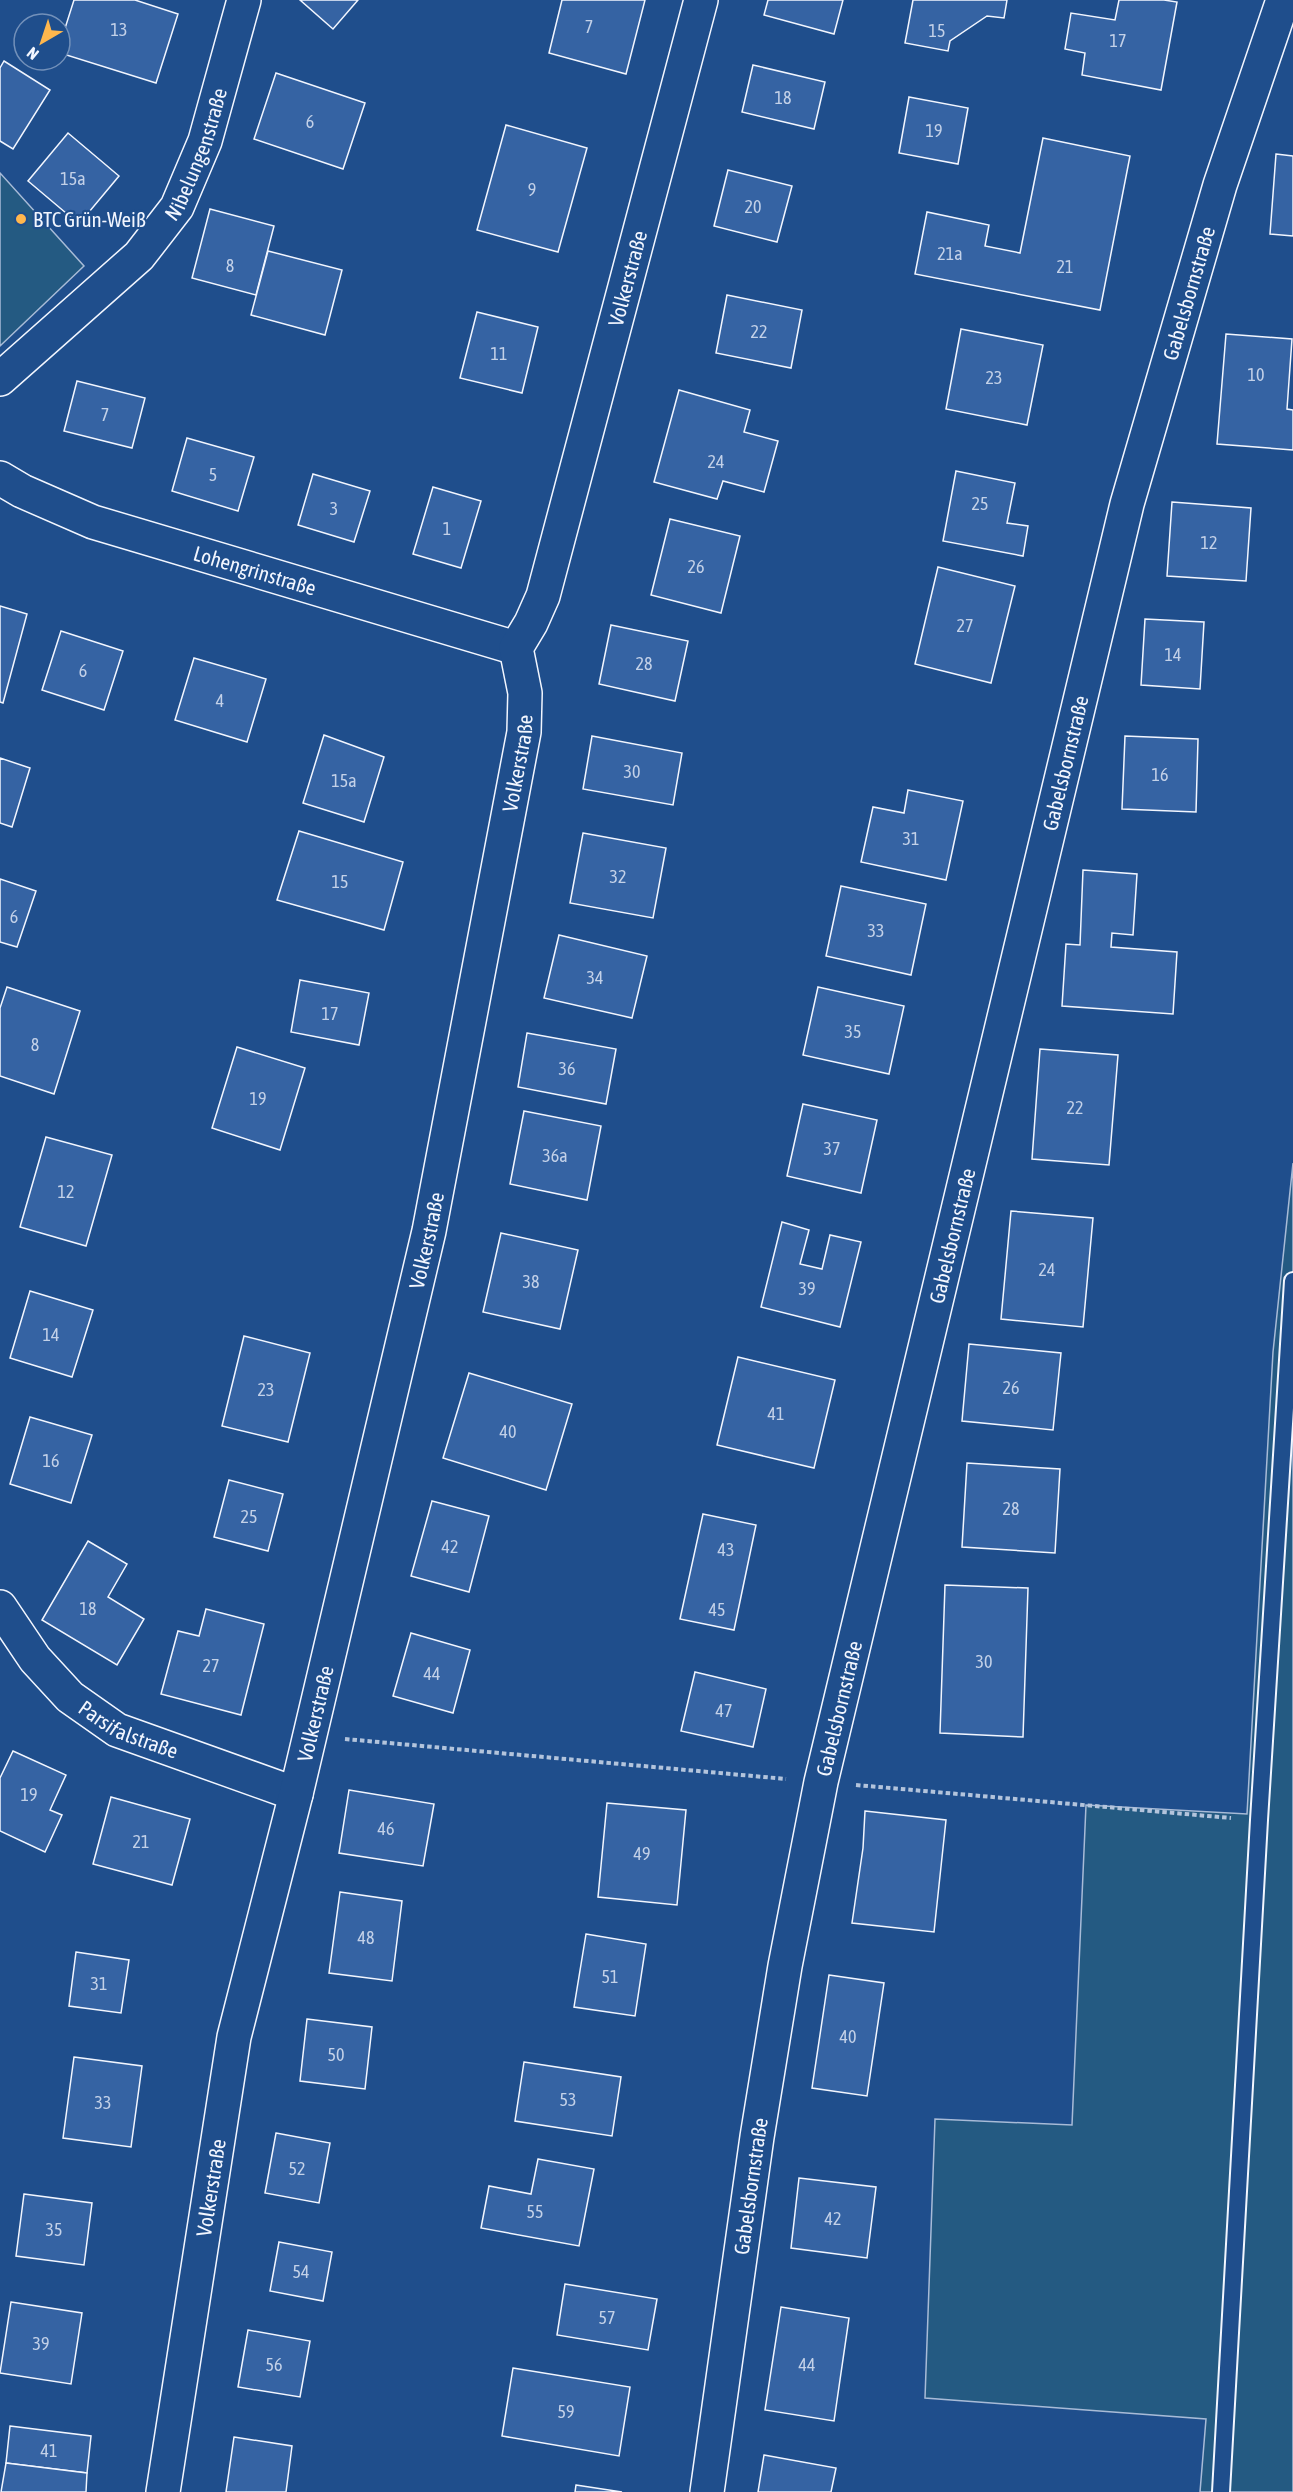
<svg xmlns="http://www.w3.org/2000/svg" width="1293" height="2492" viewBox="0 0 1293 2492" font-family="'Asap Condensed',sans-serif">
  <style>
    .green { fill: #245a82; stroke: #a8bbd7; stroke-width: 1.5 }
    .building { fill: #3563a3; stroke: #f2f6ff; stroke-width: 1.5 }
    .lines { fill: none; stroke-linecap: round; stroke-linejoin: round }
    .service-casing { stroke: #f2f6ff; stroke-width: 20 }
    .minor-casing { stroke: #f2f6ff; stroke-width: 36 }
    .path { stroke: #b3c4dc; stroke-width: 4; stroke-dasharray: 4.5 3; stroke-linecap: butt }
    .service { stroke: #1f4e8c; stroke-width: 16 }
    .minor { stroke: #1f4e8c; stroke-width: 33 }
    .poi-dot { fill: #ffb74d; stroke: #1f4e8c; stroke-width: 2 }
    .labels { text-anchor: middle; dominant-baseline: central; stroke-width: 4.5; stroke-linejoin: round; paint-order: stroke }
    .number-label { font-size: 18px; fill: #c3d1e8 }
    .street-label { font-size: 21px; fill: #f2f6ff; stroke: #1f4e8c }
    .poi-label { font-size: 21px; fill: #f2f6ff; stroke: #1f4e8c; text-anchor: start }
  </style>
  <rect width="100%" height="100%" fill="#1f4e8c"/>
  <g class="green">
    <path d="M0 173 84 266 0 346Z"/>
    <path d="M1293 1163V2492H1200L1206 2419 925 2398 935 2119 1072 2125 1086 1805 1247 1814 1273 1352Z"/>
  </g>
  <g class="building">
    <path d="M74 0H135L178 14 156 83 60 53V44Z"/>
    <path d="M300 0H358L333 29Z"/>
    <path d="M562 0H645L626 74 549 53Z"/>
    <path d="M768 0H843L834 34 764 15Z"/>
    <path d="M913 0H1007L1004 18 987 16 950 41 948 51 905 43Z"/>
    <path d="M1119 0H1164L1177 2 1161 90 1082 75 1085 53 1065 49 1071 13 1115 20Z"/>
    <path d="M4 61 50 90 13 149 0 141V68Z"/>
    <path d="M753 65 825 82 814 129 742 112Z"/>
    <path d="M276 73 365 103 343 169 254 139Z"/>
    <path d="M909 97 968 108 958 164 899 153Z"/>
    <path d="M506 125 587 148 558 252 477 230Z"/>
    <path d="M68 133 119 176 79 224 28 181Z"/>
    <path d="M1043 138 1130 156 1100 310 915 274 927 212 989 225 985 246 1020 253Z"/>
    <path d="M1276 154 1293 156V236L1270 234Z"/>
    <path d="M728 170 792 186 777 242 714 226Z"/>
    <path d="M210 209 274 226 256 295 192 278Z"/>
    <path d="M268 251 342 270 325 335 251 315Z"/>
    <path d="M727 295 802 310 791 368 716 353Z"/>
    <path d="M477 312 538 327 522 393 460 378Z"/>
    <path d="M961 329 1043 345 1027 425 946 409Z"/>
    <path d="M1226 334 1292 339 1287 409 1293 410V450L1217 444Z"/>
    <path d="M77 381 145 398 132 448 64 431Z"/>
    <path d="M679 390 750 410 744 432 778 441 764 492 723 481 717 499 654 482Z"/>
    <path d="M187 438 254 457 238 511 172 491Z"/>
    <path d="M956 471 1015 483 1007 523 1028 526 1023 556 943 541Z"/>
    <path d="M313 474 370 491 354 542 298 525Z"/>
    <path d="M433 487 481 501 461 568 413 554Z"/>
    <path d="M1172 502 1251 508 1246 581 1167 576Z"/>
    <path d="M670 519 740 536 721 613 651 595Z"/>
    <path d="M938 567 1015 586 991 683 915 664Z"/>
    <path d="M0 606 27 614 3 703 0 702Z"/>
    <path d="M1145 619 1204 622 1200 689 1141 685Z"/>
    <path d="M611 625 688 641 675 701 599 684Z"/>
    <path d="M61 631 123 651 104 710 42 690Z"/>
    <path d="M194 658 266 679 247 742 175 720Z"/>
    <path d="M324 735 384 757 364 822 303 803Z"/>
    <path d="M592 736 682 753 673 805 583 789Z"/>
    <path d="M1125 736 1198 739 1196 812 1122 809Z"/>
    <path d="M0 758 30 768 12 827 0 823Z"/>
    <path d="M908 790 963 801 946 880 861 862 873 807 904 813Z"/>
    <path d="M299 831 403 862 384 930 277 900Z"/>
    <path d="M583 833 666 848 653 918 570 903Z"/>
    <path d="M1083 870 1137 874 1133 935 1112 933 1111 947 1177 952 1173 1014 1062 1006 1066 944 1080 945Z"/>
    <path d="M0 879 36 891 17 947 0 942Z"/>
    <path d="M841 886 926 904 911 975 826 956Z"/>
    <path d="M559 935 647 956 632 1018 544 998Z"/>
    <path d="M300 980 369 993 359 1045 291 1032Z"/>
    <path d="M7 987 80 1011 54 1094 0 1076V1008Z"/>
    <path d="M818 987 904 1006 889 1074 803 1055Z"/>
    <path d="M527 1033 616 1049 606 1104 518 1087Z"/>
    <path d="M237 1047 305 1068 280 1150 212 1128Z"/>
    <path d="M1040 1049 1118 1055 1109 1165 1032 1159Z"/>
    <path d="M803 1104 877 1120 861 1193 787 1176Z"/>
    <path d="M524 1111 601 1126 587 1200 510 1184Z"/>
    <path d="M46 1137 112 1155 86 1246 20 1227Z"/>
    <path d="M1011 1211 1093 1218 1083 1327 1001 1319Z"/>
    <path d="M782 1222 809 1230 800 1264 822 1269 830 1235 861 1242 840 1327 761 1307Z"/>
    <path d="M501 1233 578 1250 560 1329 483 1312Z"/>
    <path d="M30 1291 93 1310 72 1377 10 1358Z"/>
    <path d="M244 1336 310 1353 288 1442 222 1426Z"/>
    <path d="M969 1344 1061 1353 1053 1430 962 1421Z"/>
    <path d="M738 1357 835 1380 814 1468 717 1445Z"/>
    <path d="M469 1373 572 1404 546 1490 443 1458Z"/>
    <path d="M30 1417 92 1435 71 1503 10 1484Z"/>
    <path d="M967 1463 1060 1469 1055 1553 962 1547Z"/>
    <path d="M229 1480 283 1494 268 1551 214 1537Z"/>
    <path d="M432 1501 489 1516 469 1592 411 1576Z"/>
    <path d="M703 1514 756 1525 734 1630 680 1619Z"/>
    <path d="M88 1541 127 1564 108 1597 144 1619 117 1665 42 1620Z"/>
    <path d="M945 1585 1028 1588 1023 1737 940 1733Z"/>
    <path d="M206 1609 264 1624 241 1715 161 1694 178 1631 199 1636Z"/>
    <path d="M411 1633 470 1650 453 1713 393 1696Z"/>
    <path d="M695 1672 766 1689 753 1747 681 1731Z"/>
    <path d="M13 1751 66 1775 50 1810 62 1815 45 1852 0 1831V1778Z"/>
    <path d="M349 1790 434 1804 423 1866 339 1853Z"/>
    <path d="M111 1797 190 1819 172 1885 93 1864Z"/>
    <path d="M607 1803 686 1810 677 1905 598 1897Z"/>
    <path d="M865 1811 946 1820 934 1932 852 1923 863 1848Z"/>
    <path d="M340 1892 402 1901 392 1981 329 1973Z"/>
    <path d="M586 1934 646 1944 635 2016 574 2007Z"/>
    <path d="M76 1952 129 1960 121 2013 69 2006Z"/>
    <path d="M829 1975 884 1983 867 2096 812 2088Z"/>
    <path d="M307 2019 372 2027 365 2089 300 2081Z"/>
    <path d="M74 2057 142 2066 131 2147 63 2138Z"/>
    <path d="M524 2062 621 2077 612 2136 515 2121Z"/>
    <path d="M276 2133 330 2143 319 2203 265 2193Z"/>
    <path d="M538 2159 594 2169 579 2246 481 2228 489 2186 531 2194Z"/>
    <path d="M799 2178 876 2187 867 2258 791 2248Z"/>
    <path d="M24 2194 92 2203 84 2265 16 2256Z"/>
    <path d="M279 2242 332 2252 323 2301 270 2291Z"/>
    <path d="M565 2284 657 2299 648 2350 557 2335Z"/>
    <path d="M11 2302 82 2313 71 2384 0 2373Z"/>
    <path d="M781 2307 849 2318 834 2421 765 2410Z"/>
    <path d="M248 2330 310 2341 300 2397 238 2387Z"/>
    <path d="M513 2368 630 2387 619 2456 502 2436Z"/>
    <path d="M10 2426 91 2436 87 2473 6 2463Z"/>
    <path d="M234 2437 292 2446 286 2492H226Z"/>
    <path d="M764 2455 836 2468 831 2492H758Z"/>
    <path d="M6 2463 87 2473 86 2492H1Z"/>
    <path d="M576 2485 622 2492H575Z"/>
  </g>
  <g class="lines">
    <g class="service-casing">
      <path id="service" d="M1221 2492 1259 1820 1293 1281"/>
    </g>
    <g class="minor-casing">
      <g id="minor">
        <path id="s1" d="M0 379 139 256 177 207 205 141 244 0"/>
        <path id="s2" d="M0 478 22 491 93 522 516 648"/>
        <path id="s3" d="M0 1607 35 1659 70 1697 117 1730 296 1794"/>
        <path id="s4" d="M163 2492 234 2037 296 1794 429 1231 524 732 525 693 516 648 531 623 543 596 701 0"/>
        <path id="s5" d="M707 2492 757 2137 785 1966 821 1782 1127 504 1220 185 1283 0"/>
      </g>
    </g>
    <g class="path">
      <path d="M345 1739 786 1779"/>
      <path d="M856 1785 1231 1818"/>
    </g>
    <use href="#service" class="service"/>
    <use href="#minor" class="minor"/>
  </g>
  <circle class="poi-dot" cx="21" cy="219" r="6"/>
  <g class="labels">
    <g class="number-label">
      <text x="589" y="26">7</text>
      <text x="119" y="29">13</text>
      <text x="937" y="30">15</text>
      <text x="1118" y="40">17</text>
      <text x="783" y="97">18</text>
      <text x="310" y="121">6</text>
      <text x="934" y="130">19</text>
      <text x="73" y="178">15a</text>
      <text x="532" y="189">9</text>
      <text x="753" y="206">20</text>
      <text x="950" y="253">21a</text>
      <text x="230" y="265">8</text>
      <text x="1065" y="266">21</text>
      <text x="759" y="331">22</text>
      <text x="499" y="353">11</text>
      <text x="1256" y="374">10</text>
      <text x="994" y="377">23</text>
      <text x="105" y="414">7</text>
      <text x="716" y="461">24</text>
      <text x="213" y="474">5</text>
      <text x="980" y="503">25</text>
      <text x="334" y="508">3</text>
      <text x="447" y="528">1</text>
      <text x="1209" y="542">12</text>
      <text x="696" y="566">26</text>
      <text x="965" y="625">27</text>
      <text x="1173" y="654">14</text>
      <text x="644" y="663">28</text>
      <text x="83" y="670">6</text>
      <text x="220" y="700">4</text>
      <text x="632" y="771">30</text>
      <text x="1160" y="774">16</text>
      <text x="344" y="780">15a</text>
      <text x="911" y="838">31</text>
      <text x="618" y="876">32</text>
      <text x="340" y="881">15</text>
      <text x="14" y="916">6</text>
      <text x="876" y="930">33</text>
      <text x="595" y="977">34</text>
      <text x="330" y="1013">17</text>
      <text x="853" y="1031">35</text>
      <text x="35" y="1044">8</text>
      <text x="567" y="1068">36</text>
      <text x="258" y="1098">19</text>
      <text x="1075" y="1107">22</text>
      <text x="832" y="1148">37</text>
      <text x="555" y="1155">36a</text>
      <text x="66" y="1191">12</text>
      <text x="1047" y="1269">24</text>
      <text x="531" y="1281">38</text>
      <text x="807" y="1288">39</text>
      <text x="51" y="1334">14</text>
      <text x="1011" y="1387">26</text>
      <text x="266" y="1389">23</text>
      <text x="776" y="1413">41</text>
      <text x="508" y="1431">40</text>
      <text x="51" y="1460">16</text>
      <text x="1011" y="1508">28</text>
      <text x="249" y="1516">25</text>
      <text x="450" y="1546">42</text>
      <text x="726" y="1549">43</text>
      <text x="88" y="1608">18</text>
      <text x="717" y="1609">45</text>
      <text x="984" y="1661">30</text>
      <text x="211" y="1665">27</text>
      <text x="432" y="1673">44</text>
      <text x="724" y="1710">47</text>
      <text x="29" y="1794">19</text>
      <text x="386" y="1828">46</text>
      <text x="141" y="1841">21</text>
      <text x="642" y="1853">49</text>
      <text x="366" y="1937">48</text>
      <text x="610" y="1976">51</text>
      <text x="99" y="1983">31</text>
      <text x="848" y="2036">40</text>
      <text x="336" y="2054">50</text>
      <text x="568" y="2099">53</text>
      <text x="103" y="2102">33</text>
      <text x="297" y="2168">52</text>
      <text x="535" y="2211">55</text>
      <text x="833" y="2218">42</text>
      <text x="54" y="2229">35</text>
      <text x="301" y="2271">54</text>
      <text x="607" y="2317">57</text>
      <text x="41" y="2343">39</text>
      <text x="274" y="2364">56</text>
      <text x="807" y="2364">44</text>
      <text x="566" y="2411">59</text>
      <text x="49" y="2450">41</text>
    </g>
    <g class="street-label">
      <text stroke="none"><textPath href="#s1" startOffset="304">Nibelungenstraße</textPath></text>
      <text stroke="none"><textPath href="#s4" startOffset="2270">Volkerstraße</textPath></text>
      <text stroke="none"><textPath href="#s5" startOffset="2253">Gabelsbornstraße</textPath></text>
      <text stroke="none"><textPath href="#s2" startOffset="272">Lohengrinstraße</textPath></text>
      <text stroke="none"><textPath href="#s4" startOffset="1766">Volkerstraße</textPath></text>
      <text stroke="none"><textPath href="#s5" startOffset="1767">Gabelsbornstraße</textPath></text>
      <text stroke="none"><textPath href="#s5" startOffset="1281">Gabelsbornstraße</textPath></text>
      <text stroke="none"><textPath href="#s4" startOffset="1280">Volkerstraße</textPath></text>
      <text stroke="none"><textPath href="#s5" startOffset="795">Gabelsbornstraße</textPath></text>
      <text stroke="none"><textPath href="#s4" startOffset="794">Volkerstraße</textPath></text>
      <text stroke="none"><textPath href="#s3" startOffset="182">Parsifalstraße</textPath></text>
      <text stroke="none"><textPath href="#s5" startOffset="309">Gabelsbornstraße</textPath></text>
      <text stroke="none"><textPath href="#s4" startOffset="308">Volkerstraße</textPath></text>
    </g>
    <g class="poi-label">
      <text x="33" y="219">BTC Grün-Weiß</text>
    </g>
  </g>
  <g transform="translate(42 42) rotate(219)"><circle r="28" fill="#1f4e8c" stroke="#7391ba" stroke-width="1.5"/>
  <path d="M0-4.5L10 22L0 15L-10 22Z" fill="#ffb74d"/>
  <text y="-9" font-size="16" font-weight="bold" text-anchor="middle" fill="#f2f6ff">N</text>
  </g>
</svg>
